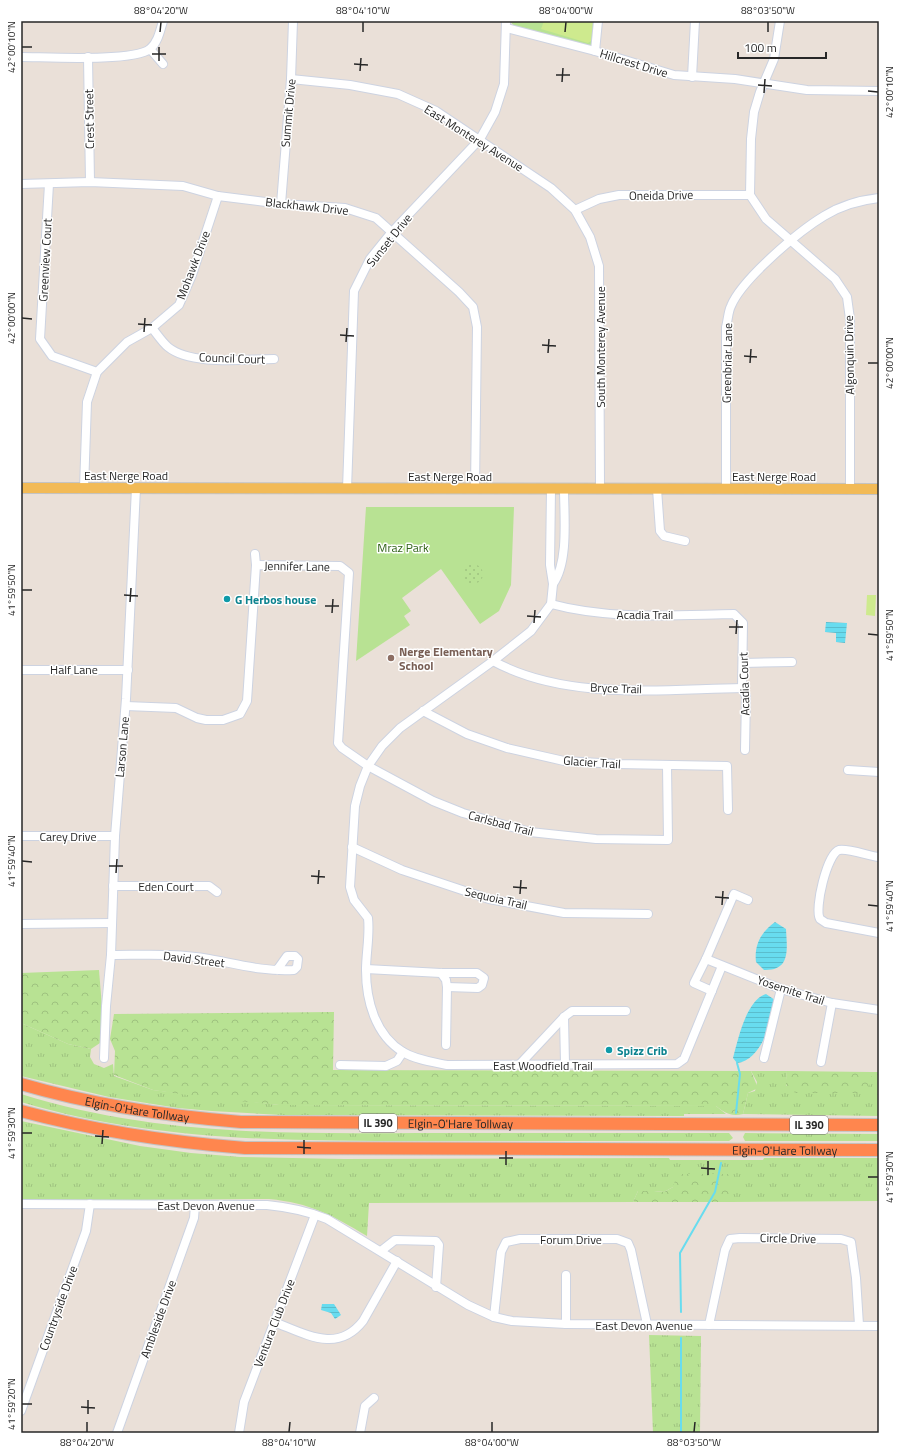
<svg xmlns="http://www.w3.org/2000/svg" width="900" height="1454" viewBox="0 0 900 1454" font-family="'Titillium Web',sans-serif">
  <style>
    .grass { fill: url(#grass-tufts) }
    .forest { fill: url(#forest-crowns) }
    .park { fill: #b8e293 }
    .garden { fill: url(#garden-dots) }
    .pitch { fill: #ceea8e }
    .water { fill: url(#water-rules) }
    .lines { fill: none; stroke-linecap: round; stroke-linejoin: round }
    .stream { stroke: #68dcef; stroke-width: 2 }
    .minor-casing { stroke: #cdd3e1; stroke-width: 10 }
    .major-casing { stroke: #c3c3c3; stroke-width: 12 }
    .highway-casing { stroke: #c3c3c3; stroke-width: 14 }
    .minor { stroke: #fff; stroke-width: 8 }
    .major { stroke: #f2ba56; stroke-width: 10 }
    .highway { stroke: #ff864e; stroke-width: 12 }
    .ticks { fill: none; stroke: #272727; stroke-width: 1.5 }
    .culture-dot { fill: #0f9aa8; stroke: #fff; stroke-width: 1.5 }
    .education-dot { fill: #8d6e63; stroke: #fff; stroke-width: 1.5 }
    .labels { text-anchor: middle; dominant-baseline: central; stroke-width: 3; stroke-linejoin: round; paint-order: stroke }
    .shield { fill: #fff; stroke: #686868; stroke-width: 1 }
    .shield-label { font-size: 11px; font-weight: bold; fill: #272727 }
    .street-label { font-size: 12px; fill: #272727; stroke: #fff }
    .park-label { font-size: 12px; fill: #316318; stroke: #fff }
    .culture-label { font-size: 12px; font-weight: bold; fill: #0d838f; stroke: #fff; text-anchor: start }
    .education-label { font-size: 12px; font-weight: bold; fill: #785e54; stroke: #fff; text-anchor: start }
    .neatline { fill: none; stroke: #272727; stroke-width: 1.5 }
    .ticks-label { font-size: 10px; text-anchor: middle; fill: #272727 }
  </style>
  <defs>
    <pattern id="grass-tufts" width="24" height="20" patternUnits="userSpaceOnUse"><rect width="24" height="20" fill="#b8e293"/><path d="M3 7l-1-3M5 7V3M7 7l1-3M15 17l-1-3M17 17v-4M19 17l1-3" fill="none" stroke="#9ec27f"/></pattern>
    <pattern id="forest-crowns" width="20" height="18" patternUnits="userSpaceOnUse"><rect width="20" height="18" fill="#b8e293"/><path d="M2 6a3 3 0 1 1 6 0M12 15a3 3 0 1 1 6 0" fill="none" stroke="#9ec27f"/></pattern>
    <pattern id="garden-dots" width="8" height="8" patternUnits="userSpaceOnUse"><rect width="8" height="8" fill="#b8e293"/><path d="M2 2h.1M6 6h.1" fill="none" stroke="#9ec27f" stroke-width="1.8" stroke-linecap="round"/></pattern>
    <pattern id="water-rules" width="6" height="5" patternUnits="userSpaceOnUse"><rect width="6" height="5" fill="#68dcef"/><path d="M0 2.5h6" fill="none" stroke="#5abdcd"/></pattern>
  </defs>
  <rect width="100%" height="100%" fill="#eae0d8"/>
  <g class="grass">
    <path d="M21 1023 68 1044 91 1049 90 1057 94 1064 104 1068 113 1064 114 1076 153 1090 279 1105 716 1106 726 1114H684V1116L282 1115 212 1111 178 1108 109 1097 21 1076Z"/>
    <path d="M751 1071H787L786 1086 872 1082V1072H879V1116L743 1114 748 1093 755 1091 757 1082Z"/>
    <path d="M21 1094C152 1135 283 1134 418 1133 522 1133 625 1133 729 1133L733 1138 729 1141C625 1141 521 1141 418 1141 283 1141 152 1141 21 1102Z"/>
    <path d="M21 1121 140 1146 191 1153 240 1157 344 1159 669 1158 670 1160H763L764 1158H879V1201L730 1202V1175L673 1187 664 1192 654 1191H638L633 1202 369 1203 367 1236C332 1215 310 1203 269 1199L21 1201Z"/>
    <path d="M745 1133 879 1134V1141H745L743 1137Z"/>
    <path d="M649 1335 701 1336 700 1433H653Z"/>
  </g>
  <g class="forest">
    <path d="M99 970 102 1007 100 1043 91 1049 68 1044 21 1023V973Z"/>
    <path d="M334 1012 333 1070 751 1071 758 1088 748 1093 743 1114C731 1117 725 1113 716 1106L279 1105 208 1098 153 1090 114 1075 115 1051 110 1039 114 1014Z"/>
    <path d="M787 1071 872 1072V1082L862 1093H796C783 1087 786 1084 787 1071Z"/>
    <path d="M677 1174H730V1202H633L638 1191H654L664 1192 673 1187Z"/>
  </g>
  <g class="park">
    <path d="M510 21H596L592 46 586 47 514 26Z"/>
    <path d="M366 507H514L511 585 499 611 480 624 441 569 402 598 411 611 404 616 410 625 356 661Z"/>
  </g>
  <circle class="garden" cx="473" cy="574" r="10"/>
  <g class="pitch">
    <path d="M544 21H593L591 41 588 43 541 29Z"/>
    <path d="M867 595H876L875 616 866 615Z"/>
  </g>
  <g class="water">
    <path d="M826 622 847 623 845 643 836 642V633L825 632Z"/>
    <path d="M775 922 786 929C787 949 791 971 764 970L756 962C754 945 761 932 775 922Z"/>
    <path d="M766 994 775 1000C773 1020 761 1061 737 1063L733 1058C738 1040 746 1000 766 994Z"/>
    <path d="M322 1304H334L341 1315 335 1319 331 1313 321 1310Z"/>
  </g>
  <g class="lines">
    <g class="stream">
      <path d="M736 1113 740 1074 737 1063"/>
      <path d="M681 1312 680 1253 715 1192 721 1163"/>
      <path d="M681 1338V1433"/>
    </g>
    <g class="minor-casing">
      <g id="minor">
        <path d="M780 21 774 59 760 92 754 112 751 139 750 195 766 219 835 279 847 297 850 319V489"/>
        <path d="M507 28 595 51 674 75 735 79 807 90 879 91"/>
        <path d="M150 49 163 64"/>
        <path d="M595 51 598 21"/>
        <path d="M21 57C46 57 133 62 150 49 158 42 160 31 163 21"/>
        <path d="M88 57 90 182"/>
        <path d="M692 77 695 21"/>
        <path d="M291 79 350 85 398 94 436 111 551 188 575 210 590 237 599 266 600 489"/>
        <path d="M21 184 90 182 183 186 218 196 281 204 345 208 376 218 459 292 473 307 477 327 475 489"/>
        <path d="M49 184 40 339 52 356 97 372"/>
        <path d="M281 204 291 79 293 21"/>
        <path d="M575 210 599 199 619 195H750"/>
        <path d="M152 328C157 334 162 342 168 347 191 366 245 359 274 359"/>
        <path d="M84 488 87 402 97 372 127 342 152 328 179 305 192 275 218 196"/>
        <path d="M347 489 354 291 370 259 391 233 480 139 495 112 504 84 506 21"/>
        <path d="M551 489 550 565 553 584C569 562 564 515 564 489"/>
        <path d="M657 489 660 531 664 536 685 541"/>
        <path d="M726 489V327C728 320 728 312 731 306 742 279 799 231 824 216 840 206 861 200 879 198"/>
        <path d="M255 554 256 565"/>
        <path d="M553 584 551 604 531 631 493 661 400 728 382 746 368 766 360 786 355 806 350 887 354 900 368 918C370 935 366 953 366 970 366 1000 375 1035 403 1052 416 1060 433 1062 447 1065L677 1064 684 1059 722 966"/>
        <path d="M551 604C610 620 673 615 734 614L743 623 742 688 746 696 745 750"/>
        <path d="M493 661C566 701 662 689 742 688"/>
        <path d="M743 663 792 662"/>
        <path d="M21 670H128"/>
        <path d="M126 706 176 708 197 718 206 720H223L240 714 247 701 256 565 340 566 349 573 338 743 342 748 368 766 433 801 463 813 530 832 596 839 668 840 667 765"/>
        <path d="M423 711 467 734 507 748 564 761 618 764 727 766 728 810"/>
        <path d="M848 770 879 772"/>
        <path d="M21 836H115"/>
        <path d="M352 847 402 870 489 899 564 913 648 914"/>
        <path d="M879 857C869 856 848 848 839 850 827 854 814 909 820 919L826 923 879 933"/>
        <path d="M113 886H209L217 892"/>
        <path d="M21 924 112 923"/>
        <path d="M111 955C144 955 177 953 209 959 237 964 265 972 294 970L297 967 298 959 295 956H287L277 970"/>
        <path d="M706 959 781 989 832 1003 879 1010"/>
        <path d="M366 969 441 973H477L484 978 482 985 478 988 447 987"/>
        <path d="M441 973 446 980 447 987 446 1045"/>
        <path d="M712 991 694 983 706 959 734 894 748 900"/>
        <path d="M564 1017 565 1064"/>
        <path d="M104 1058 106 1006 111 955 115 836 126 699 136 488"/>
        <path d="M764 1058 781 989"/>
        <path d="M821 1062 832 1003"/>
        <path d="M520 1064 564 1017 572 1011H626"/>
        <path d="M340 1065 386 1066 397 1061 403 1052"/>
        <path d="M21 1204 267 1205C287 1207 308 1211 327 1219L468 1305 494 1317 512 1321 566 1324 879 1326"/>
        <path d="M381 1251 395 1240 436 1241 439 1245 436 1287"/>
        <path d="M494 1317 501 1252 506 1242 520 1239H617L628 1243 631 1250 647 1324"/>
        <path d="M274 1322C306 1334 337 1354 363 1321L397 1261"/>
        <path d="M566 1324V1275"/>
        <path d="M709 1325 725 1250 730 1239 740 1238 841 1239 851 1242 856 1278 859 1325"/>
        <path d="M21 1411 86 1231 90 1204"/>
        <path d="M117 1433 194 1218 195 1205"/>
        <path d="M239 1433 244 1402 315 1215"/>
        <path d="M360 1433 365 1406 374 1398"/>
      </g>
    </g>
    <g class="major-casing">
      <path id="major" d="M21 488 879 489"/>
    </g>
    <g class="highway-casing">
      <g id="highway">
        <path id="s1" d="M21 1084C93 1105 167 1116 241 1122L879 1125"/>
        <path id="s2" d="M21 1111C95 1131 169 1142 245 1148L879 1150"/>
      </g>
    </g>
    <use href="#minor" class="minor"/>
    <use href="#major" class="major"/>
    <use href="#highway" class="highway"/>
  </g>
  <path class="ticks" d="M160 32 161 22M363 32V22M565 32 566 22M768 32V22M22 47H32M152 54H166M159 61V47M354 64 368 65M360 71 361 58M556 75H570M562 82 563 68M758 85 772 86M868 91 878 92M764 93 765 79M22 318 32 319M138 324 152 325M144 332 145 318M340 335 354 336M346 342 347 328M542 345 556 346M548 353 549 339M744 356 757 357M750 363 751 349M868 363H878M22 590H32M124 595 138 596M130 602 131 588M325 606H339M332 613 333 599M527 616 541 617M534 623 535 610M729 627H743M736 634 737 620M868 634 878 635M22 861 32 862M109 866H123M116 873 117 859M311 876 325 877M318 884 319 870M513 887 527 888M520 894 521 880M715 897 729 898M722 905 723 891M868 905 878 906M22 1133H32M95 1136 109 1137M102 1144 103 1130M297 1147 311 1148M304 1154V1140M499 1158H513M506 1165V1151M701 1168 715 1169M708 1175V1161M868 1177H878M22 1404H32M81 1407 95 1408M88 1414V1400M87 1432V1422M289 1432 290 1422M492 1432V1422M694 1432 695 1422"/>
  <g class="culture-dot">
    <circle cx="227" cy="599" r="4"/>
    <circle cx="609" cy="1050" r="4"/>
  </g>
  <circle class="education-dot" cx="391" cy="658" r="4"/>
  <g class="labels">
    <g class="shield">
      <rect x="359" y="1114" width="38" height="18" rx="3"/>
      <rect x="790" y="1116" width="38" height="18" rx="3"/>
    </g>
    <g class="shield-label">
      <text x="378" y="1123">IL 390</text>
      <text x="809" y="1125">IL 390</text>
    </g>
    <g class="street-label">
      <text transform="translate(634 63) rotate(17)">Hillcrest Drive</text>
      <text transform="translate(288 113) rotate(-85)">Summit Drive</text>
      <text transform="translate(89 119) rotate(-91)">Crest Street</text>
      <text transform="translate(474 138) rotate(32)">East Monterey Avenue</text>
      <text transform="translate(661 195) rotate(-1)">Oneida Drive</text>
      <text transform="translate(307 206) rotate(6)">Blackhawk Drive</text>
      <text transform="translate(389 240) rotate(-51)">Sunset Drive</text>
      <text transform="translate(45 260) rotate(-87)">Greenview Court</text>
      <text transform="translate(193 265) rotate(-69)">Mohawk Drive</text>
      <text transform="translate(600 347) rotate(-90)">South Monterey Avenue</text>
      <text transform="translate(849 355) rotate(-91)">Algonquin Drive</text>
      <text transform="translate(232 358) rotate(2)">Council Court</text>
      <text transform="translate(727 363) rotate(-89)">Greenbriar Lane</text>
      <text x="126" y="475">East Nerge Road</text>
      <text x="450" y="476">East Nerge Road</text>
      <text x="774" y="476">East Nerge Road</text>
      <text transform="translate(297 566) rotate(1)">Jennifer Lane</text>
      <text x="645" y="614">Acadia Trail</text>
      <text x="74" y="669">Half Lane</text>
      <text transform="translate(744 684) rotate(-92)">Acadia Court</text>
      <text transform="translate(616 688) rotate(2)">Bryce Trail</text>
      <text transform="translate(122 747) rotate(-85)">Larson Lane</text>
      <text transform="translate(592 762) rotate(4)">Glacier Trail</text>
      <text transform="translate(501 823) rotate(15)">Carlsbad Trail</text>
      <text x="68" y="836">Carey Drive</text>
      <text x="166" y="886">Eden Court</text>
      <text transform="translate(496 898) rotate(13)">Sequoia Trail</text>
      <text transform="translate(194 959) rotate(7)">David Street</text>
      <text transform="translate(791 990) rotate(18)">Yosemite Trail</text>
      <text x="543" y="1065">East Woodfield Trail</text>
      <text stroke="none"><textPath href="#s1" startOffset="119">Elgin-O'Hare Tollway</textPath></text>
      <text stroke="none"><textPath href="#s1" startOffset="443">Elgin-O'Hare Tollway</textPath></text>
      <text stroke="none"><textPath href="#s2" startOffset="767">Elgin-O'Hare Tollway</textPath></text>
      <text x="206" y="1205">East Devon Avenue</text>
      <text transform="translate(788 1238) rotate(1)">Circle Drive</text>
      <text x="571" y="1239">Forum Drive</text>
      <text transform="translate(58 1308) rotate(-70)">Countryside Drive</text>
      <text transform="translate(158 1319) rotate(-70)">Ambleside Drive</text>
      <text transform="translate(274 1323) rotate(-69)">Ventura Club Drive</text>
      <text x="644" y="1325">East Devon Avenue</text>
    </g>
    <g class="park-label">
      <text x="403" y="547">Mraz Park</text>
    </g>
    <g class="culture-label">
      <text x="235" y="599">G Herbos house</text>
      <text x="617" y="1050">Spizz Crib</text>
    </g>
    <g class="education-label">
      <text x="399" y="651">Nerge Elementary<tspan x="399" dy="14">School</tspan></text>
    </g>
  </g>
  <rect width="900" height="1454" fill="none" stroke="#ffffff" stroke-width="44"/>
  <path d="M738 52v6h88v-6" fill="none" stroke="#272727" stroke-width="2"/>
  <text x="744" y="52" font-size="12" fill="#272727" stroke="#ffffff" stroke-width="3" paint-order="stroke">100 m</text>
  <rect x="22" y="22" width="856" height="1410" class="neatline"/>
  <g class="ticks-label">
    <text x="161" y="14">88°04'20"W</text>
    <text x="363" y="14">88°04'10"W</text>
    <text x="566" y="14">88°04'00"W</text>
    <text x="768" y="14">88°03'50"W</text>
    <text transform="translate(11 47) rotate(-90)" y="4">42°00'10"N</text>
    <text transform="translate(889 92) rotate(-90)" y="4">42°00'10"N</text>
    <text transform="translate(11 318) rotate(-90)" y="4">42°00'00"N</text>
    <text transform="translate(889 363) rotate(-90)" y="4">42°00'00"N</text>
    <text transform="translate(11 590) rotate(-90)" y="4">41°59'50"N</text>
    <text transform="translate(889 635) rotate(-90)" y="4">41°59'50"N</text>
    <text transform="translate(11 861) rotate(-90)" y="4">41°59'40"N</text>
    <text transform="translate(889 906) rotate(-90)" y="4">41°59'40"N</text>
    <text transform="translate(11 1133) rotate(-90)" y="4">41°59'30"N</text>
    <text transform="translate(889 1177) rotate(-90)" y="4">41°59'30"N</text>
    <text transform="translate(11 1404) rotate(-90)" y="4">41°59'20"N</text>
    <text x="87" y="1446">88°04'20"W</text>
    <text x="289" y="1446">88°04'10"W</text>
    <text x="492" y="1446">88°04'00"W</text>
    <text x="694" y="1446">88°03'50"W</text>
  </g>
</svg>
